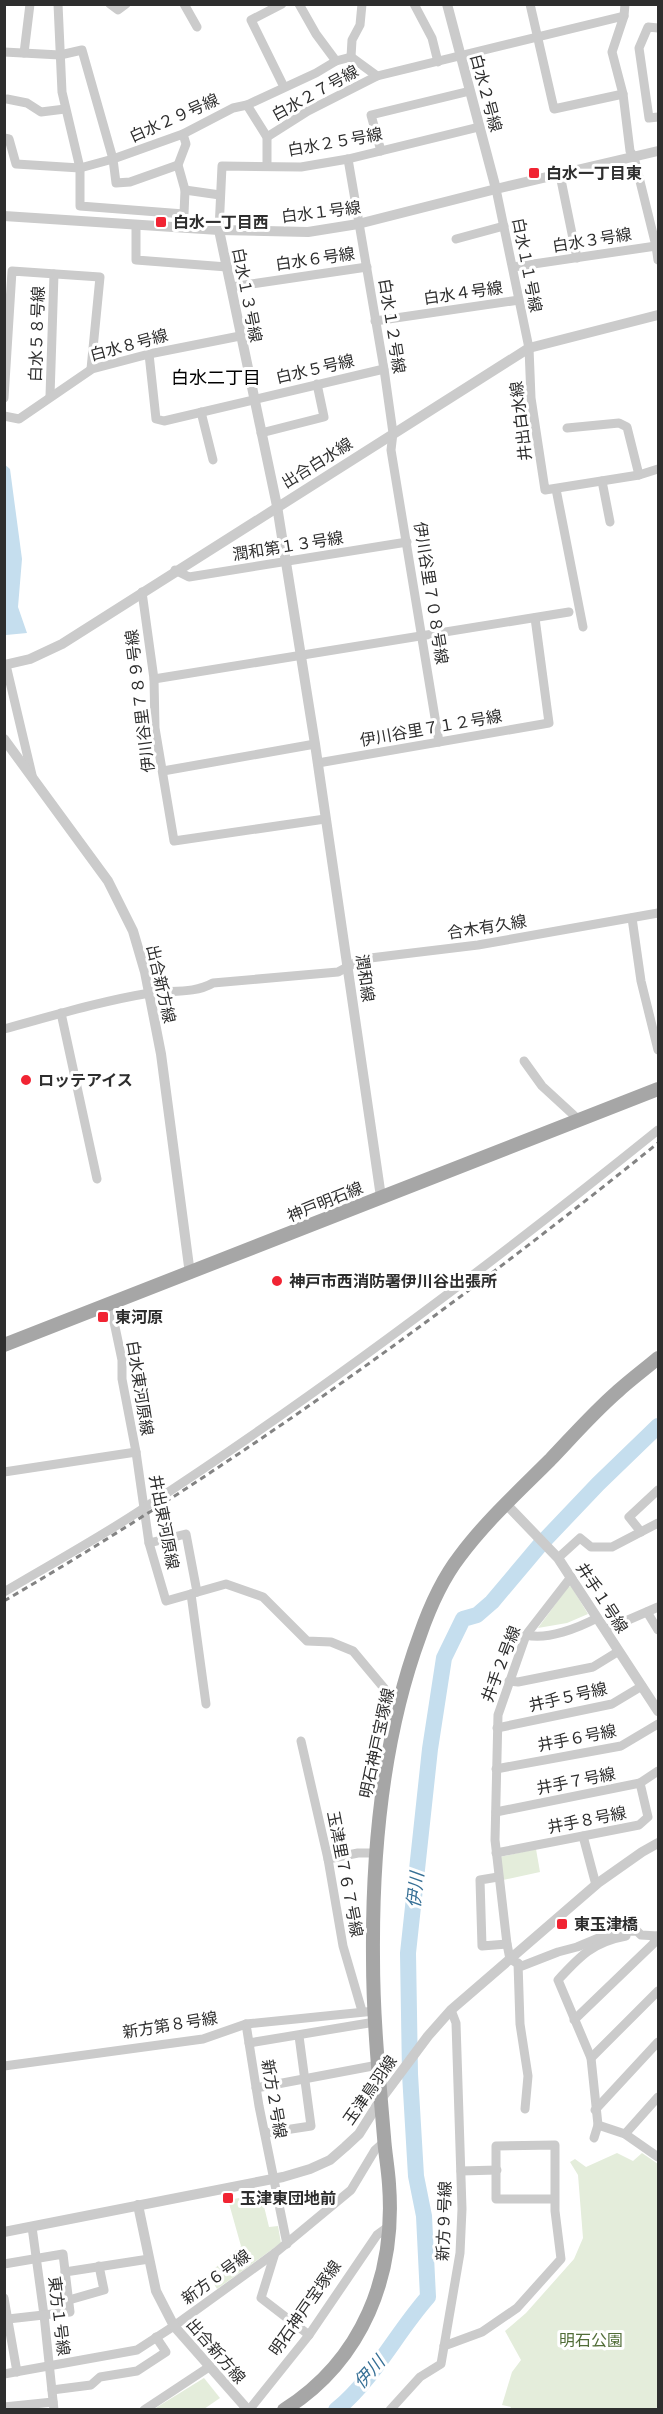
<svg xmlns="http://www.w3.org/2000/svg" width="663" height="2414" viewBox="0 0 663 2414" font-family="'Public Sans','Noto Sans JP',sans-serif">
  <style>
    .green { fill: #e4eddb }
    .water { fill: #c5deee }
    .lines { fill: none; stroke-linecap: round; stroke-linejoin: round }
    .river { stroke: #c5deee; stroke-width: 16 }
    .minor { stroke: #cbcbcb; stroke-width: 9 }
    .tertiary { stroke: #cbcbcb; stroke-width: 10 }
    .primary { stroke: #a6a6a6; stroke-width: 14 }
    .rail { stroke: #838383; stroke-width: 3; stroke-dasharray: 6 4.5; stroke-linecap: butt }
    .poi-dot { fill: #f12433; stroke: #fff; stroke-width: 2 }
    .labels { text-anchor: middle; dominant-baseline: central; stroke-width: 6; stroke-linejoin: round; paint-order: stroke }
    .street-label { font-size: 16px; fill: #2e2e2e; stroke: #fff }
    .poi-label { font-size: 16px; font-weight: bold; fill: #2e2e2e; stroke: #fff; text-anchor: start }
    .park-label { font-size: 16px; fill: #516d38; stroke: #fff }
    .neighbourhood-label { font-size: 18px; fill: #000; stroke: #fff }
    .water-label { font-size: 18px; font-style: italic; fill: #377096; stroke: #fff }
  </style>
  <rect width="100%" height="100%" fill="#fff"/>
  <g class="green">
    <path d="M571 1586 588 1614 567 1623 538 1628 568 1587Z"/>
    <path d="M536 1849 540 1872 503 1880 500 1857Z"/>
    <path d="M617 2153 633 2161 642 2153 658 2164V2409H510L511 2407 502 2405 512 2372 521 2360 505 2331 526 2313 574 2259 583 2238 578 2175 570 2162 575 2159 586 2167Z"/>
    <path d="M261 2194 269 2227 278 2226 281 2243 217 2289 208 2274 241 2246 228 2200Z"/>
    <path d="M204 2378 220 2398 204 2409H154Z"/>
  </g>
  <path class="water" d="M4 464 10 469 22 559 18 607 27 633 6 635H4Z"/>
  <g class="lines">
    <path class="river" d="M336 2410C374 2379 396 2333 428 2297L424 2216 416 2176 410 2074 408 1953 430 1749 444 1658 463 1619 477 1615 492 1602 540 1545 598 1484 658 1426"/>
    <g class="minor">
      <path d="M58 4 62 92 80 168V206L184 214 185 190 220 195"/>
      <path d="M110 4 118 10 126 4"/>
      <path d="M184 4 197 27"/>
      <path d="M282 4 251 20 284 87"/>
      <path d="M299 4 316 34 336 61 351 57 377 76 624 16"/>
      <path d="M414 4 432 38 438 62"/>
      <path d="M530 4 554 109 623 94"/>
      <path d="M658 28 648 27 639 48 649 118 658 117"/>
      <path d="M4 52 60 55 82 50 113 159 80 168 16 164 9 139 4 138"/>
      <path d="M24 53 30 4"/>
      <path d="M351 57 352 40 360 25 362 4"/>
      <path d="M7 99 27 103 41 112 65 109"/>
      <path d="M183 134 186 144 178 165 185 190"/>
      <path d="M267 137 308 111 377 76"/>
      <path d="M381 151 371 115 470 91"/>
      <path d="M348 159 384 369 393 433 391 450 439 742"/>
      <path d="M178 165 130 182 116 183 113 159 183 134 233 108 247 105"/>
      <path d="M267 166V137L247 105 316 73 336 61"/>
      <path d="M560 175 577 258"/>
      <path d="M496 189 529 348 531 398 545 490 639 475 658 469"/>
      <path d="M136 226V260L227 267"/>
      <path d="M219 230 222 166 301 167 348 159 479 127"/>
      <path d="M456 239 504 226"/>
      <path d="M656 246 658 260"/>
      <path d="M513 267 656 246 634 157 630 151 623 94 612 52 624 16 625 4"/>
      <path d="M231 287 367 267"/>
      <path d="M375 321 519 300"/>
      <path d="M149 354 156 419 164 421 384 369"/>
      <path d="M50 396 54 274"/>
      <path d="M4 398 12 271 100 277 91 369"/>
      <path d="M201 412 213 460"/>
      <path d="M4 416 19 419 92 369 149 354 240 336"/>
      <path d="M567 428 619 423 627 427 639 475"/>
      <path d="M261 433 324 417 317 384"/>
      <path d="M602 481 610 522"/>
      <path d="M556 489 583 627"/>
      <path d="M175 570 189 577 407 542"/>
      <path d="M142 592 154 679 155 728 174 841 325 819"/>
      <path d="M6 665 32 775"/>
      <path d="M154 679 569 612"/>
      <path d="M318 763 549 723 535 618"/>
      <path d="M163 771 315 744"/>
      <path d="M632 918 641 981 658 1050"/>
      <path d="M61 1013 97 1179"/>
      <path d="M4 1029C52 1016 101 1001 150 993 171 990 194 994 213 983L338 972 362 959 478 945 658 913"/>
      <path d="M524 1061 542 1086 579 1120"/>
      <path d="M136 1452 149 1543 166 1601 226 1584 263 1597 307 1641 331 1642 353 1651 399 1706"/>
      <path d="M4 1472 136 1452 122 1379V1360L110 1303"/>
      <path d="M641 1532 629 1517 658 1490"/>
      <path d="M149 1543 186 1534 197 1592"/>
      <path d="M558 1558 580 1538 591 1547H612L658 1523"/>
      <path d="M571 1577 526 1635 498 1715 495 1840 507 1944 510 1959 522 1966 558 1952 577 1947 613 1932 637 1931 641 1935 658 1936"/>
      <path d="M4 1592C51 1564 99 1538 144 1508 322 1392 493 1263 658 1130"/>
      <path d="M191 1594 206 1704"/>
      <path d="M647 1612 658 1630"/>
      <path d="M605 1630 658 1607"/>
      <path d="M526 1635C548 1640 578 1628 597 1618"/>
      <path d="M509 1681 518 1682 593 1667 619 1651"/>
      <path d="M497 1728 612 1704 642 1686"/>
      <path d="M301 1741 328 1859 343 1946 362 2011"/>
      <path d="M496 1769 621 1746 658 1724"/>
      <path d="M496 1812 640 1783 658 1771"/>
      <path d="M583 1836 596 1885"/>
      <path d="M496 1853 639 1825 648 1817 640 1783"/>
      <path d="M328 1859 358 1853H376"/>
      <path d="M498 1877 480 1880 482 1946 507 1944"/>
      <path d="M626 1936C593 1942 580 1956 558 1980L591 2058 598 2125 625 2134 658 2157"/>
      <path d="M518 1963 520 2024 528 2076 525 2109"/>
      <path d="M574 2020 653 1944 657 1936"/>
      <path d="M246 2024 259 2106 287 2244"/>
      <path d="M249 2043 375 2022"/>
      <path d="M591 2058 658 1991"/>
      <path d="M4 2066 203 2039 246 2024 375 2011"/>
      <path d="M256 2088 378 2065"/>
      <path d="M595 2110 658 2042"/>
      <path d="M265 2133 311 2126 299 2036"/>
      <path d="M625 2134 658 2097"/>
      <path d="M594 2138 598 2125"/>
      <path d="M461 2171 497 2170"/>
      <path d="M32 2227 44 2315 54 2410"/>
      <path d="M4 2264 63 2254 70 2312 8 2319"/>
      <path d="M65 2272 149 2259"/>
      <path d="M4 2298 17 2372"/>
      <path d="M69 2300 104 2290 99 2266"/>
      <path d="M309 2335 261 2298 275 2253 351 2190 375 2150 384 2142"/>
      <path d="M444 2346 482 2332 517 2308 561 2259 555 2211V2145L496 2146V2199H555"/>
      <path d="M4 2374 137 2350 174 2326 275 2253"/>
      <path d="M52 2390 91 2385 100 2377 137 2371 166 2352 156 2337"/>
      <path d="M4 2407 53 2402"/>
      <path d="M144 2410 209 2367"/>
      <path d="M249 2410 309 2335 377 2235 388 2227"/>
      <path d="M390 2410 420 2377 441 2364 460 2253 462 2209 456 2023 451 2010"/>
    </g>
    <g class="tertiary">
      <path d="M447 4 496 189"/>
      <path d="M4 216 219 230 308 232 358 224 496 189 658 151"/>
      <path d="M219 230 277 506 315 744 381 1197"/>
      <path d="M4 665 30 659 62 644 529 348 658 315"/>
      <path d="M4 739 108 881 133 931 145 972 161 1054 190 1274"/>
      <path d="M506 1504 558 1558 658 1711"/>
      <path d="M138 2205 156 2291 174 2326 248 2410"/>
      <path d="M4 2232 283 2177 310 2169 330 2160 345 2147 359 2134 381 2099 428 2036 451 2010 598 1883 642 1852 658 1843"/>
    </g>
    <g class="primary">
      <path d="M4 1345 658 1089"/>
      <path d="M284 2410C363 2360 396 2275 389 2184 388 2168 385 2153 384 2137 379 2077 373 2018 373 1958 372 1850 382 1738 420 1635 429 1609 443 1578 460 1556 486 1521 519 1491 550 1460 572 1437 593 1413 617 1392 630 1380 645 1369 658 1358"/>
    </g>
    <path class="rail" d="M4 1601C235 1466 451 1310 658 1143"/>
  </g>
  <g class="poi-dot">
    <rect x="528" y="167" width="12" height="12" rx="3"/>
    <rect x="155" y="216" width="12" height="12" rx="3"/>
    <circle cx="26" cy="1080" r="6"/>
    <circle cx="277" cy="1281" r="6"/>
    <rect x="97" y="1311" width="12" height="12" rx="3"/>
    <rect x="556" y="1918" width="12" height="12" rx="3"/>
    <rect x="222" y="2192" width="12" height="12" rx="3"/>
  </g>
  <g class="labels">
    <g class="street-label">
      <text transform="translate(315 93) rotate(-29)">白水２７号線</text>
      <text transform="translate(486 93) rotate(75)">白水２号線</text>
      <text transform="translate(174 118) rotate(-24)">白水２９号線</text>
      <text transform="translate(335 142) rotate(-10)">白水２５号線</text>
      <text transform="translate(321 212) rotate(-7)">白水１号線</text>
      <text transform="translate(592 240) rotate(-9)">白水３号線</text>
      <text transform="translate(315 259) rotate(-8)">白水６号線</text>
      <text transform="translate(527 265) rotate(79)">白水１１号線</text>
      <text transform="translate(463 293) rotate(-8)">白水４号線</text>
      <text transform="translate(247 295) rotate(79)">白水１３号線</text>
      <text transform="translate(392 326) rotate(81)">白水１２号線</text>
      <text transform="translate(37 334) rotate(-88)">白水５８号線</text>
      <text transform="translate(129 345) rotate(-15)">白水８号線</text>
      <text transform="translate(315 369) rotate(-13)">白水５号線</text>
      <text transform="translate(521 421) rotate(-97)">井出白水線</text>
      <text transform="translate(317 463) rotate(-32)">出合白水線</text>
      <text transform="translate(288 546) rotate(-9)">潤和第１３号線</text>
      <text transform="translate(431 593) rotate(81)">伊川谷里７０８号線</text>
      <text transform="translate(140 701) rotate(-97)">伊川谷里７８９号線</text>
      <text transform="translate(431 728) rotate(-10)">伊川谷里７１２号線</text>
      <text transform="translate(487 927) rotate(-9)">合木有久線</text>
      <text transform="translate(365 978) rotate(82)">潤和線</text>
      <text transform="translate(161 984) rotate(77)">出合新方線</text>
      <text transform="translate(325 1202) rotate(-22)">神戸明石線</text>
      <text transform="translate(140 1388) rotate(81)">白水東河原線</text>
      <text transform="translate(164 1522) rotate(79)">井出東河原線</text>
      <text transform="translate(602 1598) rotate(57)">井手１号線</text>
      <text transform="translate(501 1664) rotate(-69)">井手２号線</text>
      <text transform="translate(568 1697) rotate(-13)">井手５号線</text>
      <text transform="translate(577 1738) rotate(-11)">井手６号線</text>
      <text transform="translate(377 1743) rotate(-78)">明石神戸宝塚線</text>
      <text transform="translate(576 1781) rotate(-11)">井手７号線</text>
      <text transform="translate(587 1820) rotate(-11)">井手８号線</text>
      <text transform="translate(345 1874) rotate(79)">玉津里７６７号線</text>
      <text transform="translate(170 2025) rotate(-9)">新方第８号線</text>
      <text transform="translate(370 2090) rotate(-55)">玉津鳥羽線</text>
      <text transform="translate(274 2099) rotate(80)">新方２号線</text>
      <text transform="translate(444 2221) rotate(-88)">新方９号線</text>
      <text transform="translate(216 2277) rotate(-36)">新方６号線</text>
      <text transform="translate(305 2308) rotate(-55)">明石神戸宝塚線</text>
      <text transform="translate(59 2316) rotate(83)">東方１号線</text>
      <text transform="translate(216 2351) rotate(49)">出合新方線</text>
    </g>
    <g class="poi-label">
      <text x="546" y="173">白水一丁目東</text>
      <text x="173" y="222">白水一丁目西</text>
      <text x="38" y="1080">ロッテアイス</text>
      <text x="289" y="1281">神戸市西消防署伊川谷出張所</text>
      <text x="115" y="1317">東河原</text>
      <text x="574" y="1924">東玉津橋</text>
      <text x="240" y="2198">玉津東団地前</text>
    </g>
    <g class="park-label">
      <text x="591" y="2340">明石公園</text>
    </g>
    <g class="neighbourhood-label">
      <text x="216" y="377">白水二丁目</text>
    </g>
    <g class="water-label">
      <text transform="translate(415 1890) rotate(-84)">伊川</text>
      <text transform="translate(369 2372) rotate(-48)">伊川</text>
    </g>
  </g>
  <rect width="663" height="2414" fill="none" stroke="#2e2e2e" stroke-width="12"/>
</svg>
